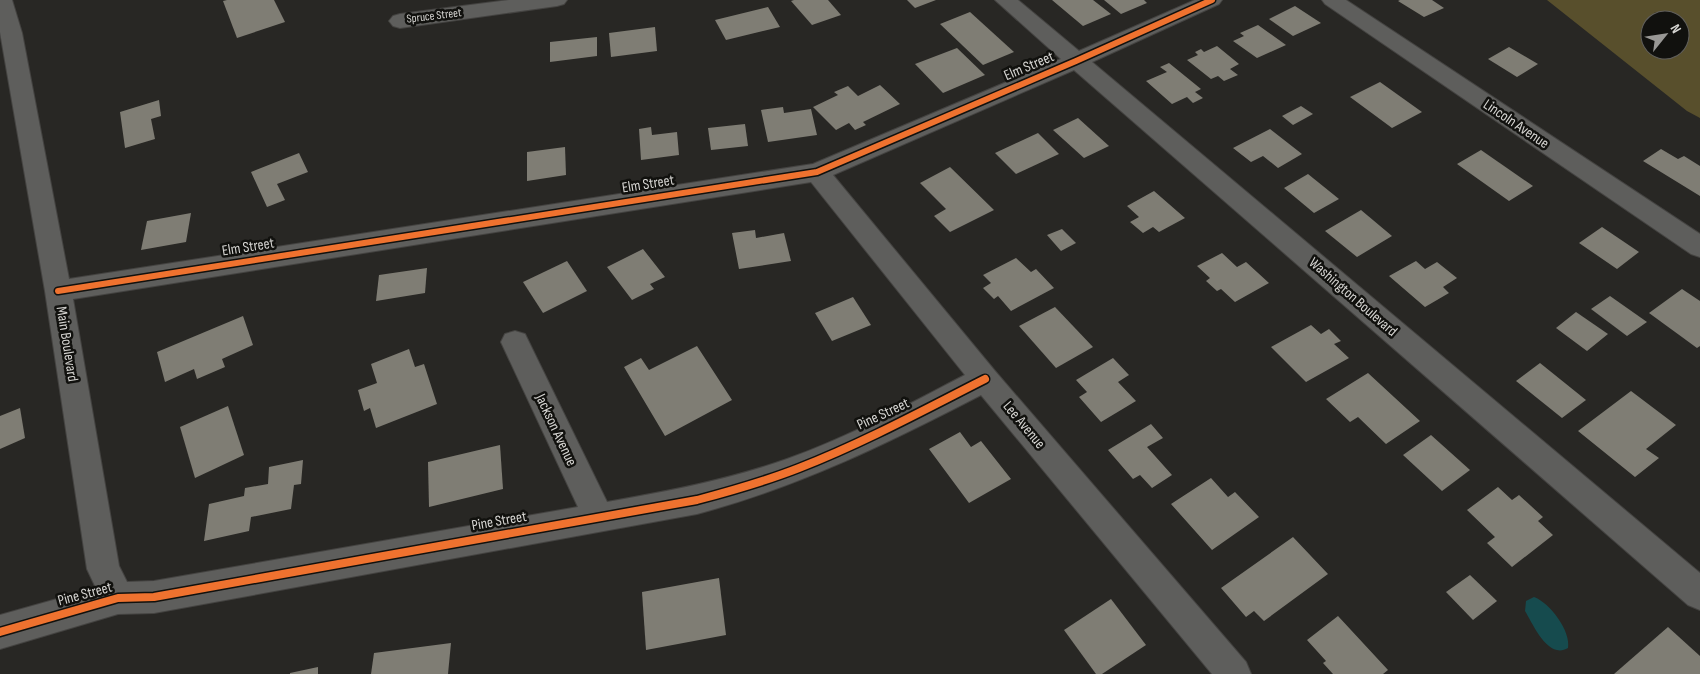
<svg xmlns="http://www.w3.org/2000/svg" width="1700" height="674" viewBox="0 0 1700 674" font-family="'Sofia Sans Condensed',sans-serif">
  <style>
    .forest { fill: #584f2c; fill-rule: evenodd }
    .water { fill: #164b4e }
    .building { fill: #7f7d74 }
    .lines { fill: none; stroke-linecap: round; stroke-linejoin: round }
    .street-casing { stroke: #444341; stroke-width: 2 }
    .street { fill: #5e5e5c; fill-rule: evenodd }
    .cycleway-far1-casing { stroke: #11110e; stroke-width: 9 }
    .cycleway-casing { stroke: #11110e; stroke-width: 11 }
    .cycleway-far1 { stroke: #ef722f; stroke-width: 6 }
    .cycleway { stroke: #ef722f; stroke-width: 8 }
    .labels { text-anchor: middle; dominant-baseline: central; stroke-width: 5; stroke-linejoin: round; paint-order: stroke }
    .far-street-label { font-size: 12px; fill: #d6d5d2; stroke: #11110e }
    .street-label { font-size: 15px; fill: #d6d5d2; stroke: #11110e }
  </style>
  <rect width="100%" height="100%" fill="#282724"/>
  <path class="forest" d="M1547 0H1700V118L1687 111ZM1650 20H1680V50H1650Z"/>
  <path class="water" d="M1534 597C1550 603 1571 631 1568 648 1548 660 1533 624 1525 611L1526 601Z"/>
  <g class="building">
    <path d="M227 0H274L285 22 237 38 223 1Z"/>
    <path d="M794 0H828L841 15 812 25 791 1Z"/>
    <path d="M907 0H936L915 8Z"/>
    <path d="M1052 0H1093L1111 14 1083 26Z"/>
    <path d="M1104 0H1144L1147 3 1121 14Z"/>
    <path d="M1400 0H1432L1444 8 1424 17 1398 1Z"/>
    <path d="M1295 6 1321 23 1293 36 1269 19Z"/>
    <path d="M768 7 780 27 726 40 715 20Z"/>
    <path d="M970 12 1014 52 983 65 940 24Z"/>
    <path d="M1258 25 1286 45 1257 58 1233 41 1244 36 1240 33Z"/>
    <path d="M655 27 657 51 611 57 609 33Z"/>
    <path d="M597 37V56L550 62V42Z"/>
    <path d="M1217 46 1239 64 1230 69 1238 75 1224 81 1218 76 1211 79 1187 60 1198 55 1195 52 1201 49 1204 52Z"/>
    <path d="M1509 47 1538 64 1517 77 1488 59Z"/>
    <path d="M957 48 985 75 943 93 915 64Z"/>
    <path d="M1169 63 1201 89 1195 92 1203 98 1193 103 1187 97 1172 104 1146 81 1167 72 1160 67Z"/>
    <path d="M1380 82 1422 112 1392 128 1350 97Z"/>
    <path d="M880 85 900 104 863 122 866 125 855 130 849 123 836 130 813 107 838 95 834 92 848 86 858 96Z"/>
    <path d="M159 100 161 116 151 119 155 139 125 148 120 112Z"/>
    <path d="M1301 106 1313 114 1293 125 1282 116Z"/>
    <path d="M783 107 784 113 811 109 817 135 768 142 761 110Z"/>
    <path d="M1078 118 1109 146 1084 158 1053 130Z"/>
    <path d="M745 124 748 146 711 150 708 128Z"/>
    <path d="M651 127 652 135 677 132 679 155 641 160 639 129Z"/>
    <path d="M1270 129 1302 154 1278 168 1263 156 1251 162 1233 148Z"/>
    <path d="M1038 133 1059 154 1016 174 995 153Z"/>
    <path d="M565 147 566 175 527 181V152Z"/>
    <path d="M1661 149 1678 159 1684 156 1700 166V196L1643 161Z"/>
    <path d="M1481 150 1533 186 1509 201 1457 164Z"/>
    <path d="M299 153 308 172 277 184 285 200 267 207 251 172Z"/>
    <path d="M950 167 994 210 950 232 934 216 946 209 920 183Z"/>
    <path d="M1308 174 1339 199 1314 213 1284 188Z"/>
    <path d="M1154 191 1185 218 1159 232 1153 227 1143 233 1130 222 1139 217 1127 206Z"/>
    <path d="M1361 210 1392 236 1357 257 1325 231Z"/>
    <path d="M191 213 186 242 141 250 147 221Z"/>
    <path d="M1602 227 1639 252 1617 269 1579 243Z"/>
    <path d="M1062 229 1076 243 1061 251 1047 235Z"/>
    <path d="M755 230 756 238 784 233 791 261 739 269 732 233Z"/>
    <path d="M643 249 665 277 650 284 654 289 632 300 607 267Z"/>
    <path d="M1222 253 1237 267 1246 262 1269 283 1235 302 1221 289 1217 291 1206 281 1210 278 1197 266Z"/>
    <path d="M1016 258 1031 272 1036 269 1054 288 1011 311 998 296 994 299 983 288 991 283 983 275Z"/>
    <path d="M567 261 587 291 543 313 523 282Z"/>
    <path d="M1416 261 1425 269 1437 262 1457 278 1443 287 1449 293 1425 307 1389 276Z"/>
    <path d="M427 268 425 293 376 301 379 275Z"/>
    <path d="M1682 289 1700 301V346L1697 348 1649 313Z"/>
    <path d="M1610 296 1647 322 1627 336 1591 309Z"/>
    <path d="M853 297 871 325 832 341 815 313Z"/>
    <path d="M1055 307 1093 347 1056 368 1019 326Z"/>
    <path d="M1576 312 1608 334 1587 351 1556 328Z"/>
    <path d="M243 316 253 345 222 359 225 367 197 379 194 369 165 382 157 352Z"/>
    <path d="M1311 325 1321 334 1329 329 1341 341 1334 344 1349 358 1306 382 1271 347Z"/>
    <path d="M697 346 732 400 665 436 624 367 641 358 649 370Z"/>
    <path d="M409 349 415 367 424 364 437 404 376 428 370 408 364 411 358 390 377 383 371 364Z"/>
    <path d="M1113 358 1129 375 1118 382 1136 401 1101 422 1079 397 1087 392 1076 380Z"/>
    <path d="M1540 363 1586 400 1562 418 1516 381Z"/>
    <path d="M1368 373 1420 421 1386 444 1358 417 1350 422 1326 399Z"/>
    <path d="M1631 391 1676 425 1646 449 1659 458 1635 477 1578 431Z"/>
    <path d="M228 406 244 455 195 478 180 427Z"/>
    <path d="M20 408 25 438 0 449V416Z"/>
    <path d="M1151 424 1163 438 1147 447 1172 475 1152 488 1140 475 1133 479 1108 450Z"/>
    <path d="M960 432 971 447 981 441 1011 479 969 503 929 449Z"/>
    <path d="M1431 435 1470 470 1442 491 1403 455Z"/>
    <path d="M500 445 503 489 429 507 428 462Z"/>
    <path d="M303 460 301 484 294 485 291 509 251 517 249 531 204 541 209 504 244 496 245 488 268 484 269 467Z"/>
    <path d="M1211 478 1228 497 1235 492 1259 517 1212 550 1171 504Z"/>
    <path d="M1498 487 1512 500 1519 495 1543 517 1538 521 1553 535 1512 567 1487 543 1495 537 1467 510Z"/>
    <path d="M1293 537 1328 574 1264 621 1254 611 1246 617 1221 588Z"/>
    <path d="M1470 575 1497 601 1473 620 1446 592Z"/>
    <path d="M719 578 726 635 646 650 642 592Z"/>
    <path d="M1111 599 1146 645 1102 674H1096L1064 630Z"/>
    <path d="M1338 616 1388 670 1383 674H1333L1323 663 1326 661 1307 640Z"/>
    <path d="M1668 627 1700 656V674H1614Z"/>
    <path d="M451 643 448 674H371L374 653Z"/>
    <path d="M318 667V674H290V673Z"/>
  </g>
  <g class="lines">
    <g class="street-casing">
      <g id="street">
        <path d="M0 0H12L22 33 69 279 813 164 1061 59 995 0H1018L1079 51 1195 0H1222L1219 4 1092 62 1700 573V610L1688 605 1074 70 833 175 995 371 1246 662 1251 674H1212L981 395C886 444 801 486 697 514L154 613 118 614 0 649V615L96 588 87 569 45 291 0 32ZM811 182 965 375C907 405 849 437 787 459 728 480 668 491 607 502L525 334 515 331 505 334 501 342 578 507 154 581 127 582 119 566 73 299Z"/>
        <path d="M509 0H567L564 4 557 6 400 28 393 26 389 21 393 16 400 14Z"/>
        <path d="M1322 0H1346L1700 234V257L1691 254 1325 4Z"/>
      </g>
    </g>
    <use href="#street" class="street"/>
    <g class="cycleway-far1-casing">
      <path id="cycleway-far1" d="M58 291 817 172 1076 61 1212 0"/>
    </g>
    <g class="cycleway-casing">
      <path id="cycleway" d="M0 632 118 598 154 597 697 500C731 491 766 481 799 468 863 443 924 410 985 379"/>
    </g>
    <use href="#cycleway-far1" class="cycleway-far1"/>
    <use href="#cycleway" class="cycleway"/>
  </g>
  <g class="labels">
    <g class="far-street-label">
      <text transform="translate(434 16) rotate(-7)">Spruce Street</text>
    </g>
    <g class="street-label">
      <text transform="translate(1029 66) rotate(-23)">Elm Street</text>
      <text transform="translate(1516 124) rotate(34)">Lincoln Avenue</text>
      <text transform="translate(648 184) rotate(-9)">Elm Street</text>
      <text transform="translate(248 247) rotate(-9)">Elm Street</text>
      <text transform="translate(1353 297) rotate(41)">Washington Boulevard</text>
      <text transform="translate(67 344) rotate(81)">Main Boulevard</text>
      <text transform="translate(883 414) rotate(-25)">Pine Street</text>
      <text transform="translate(1024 425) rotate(50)">Lee Avenue</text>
      <text transform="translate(556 430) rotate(65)">Jackson Avenue</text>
      <text transform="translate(499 521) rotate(-10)">Pine Street</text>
      <text transform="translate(85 594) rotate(-15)">Pine Street</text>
    </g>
  </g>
  <g transform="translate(1665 35) rotate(60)"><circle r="24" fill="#11110e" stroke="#605f5c"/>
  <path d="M0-4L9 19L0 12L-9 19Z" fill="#999895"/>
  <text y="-8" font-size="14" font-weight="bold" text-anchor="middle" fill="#d6d5d2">N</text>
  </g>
</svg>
